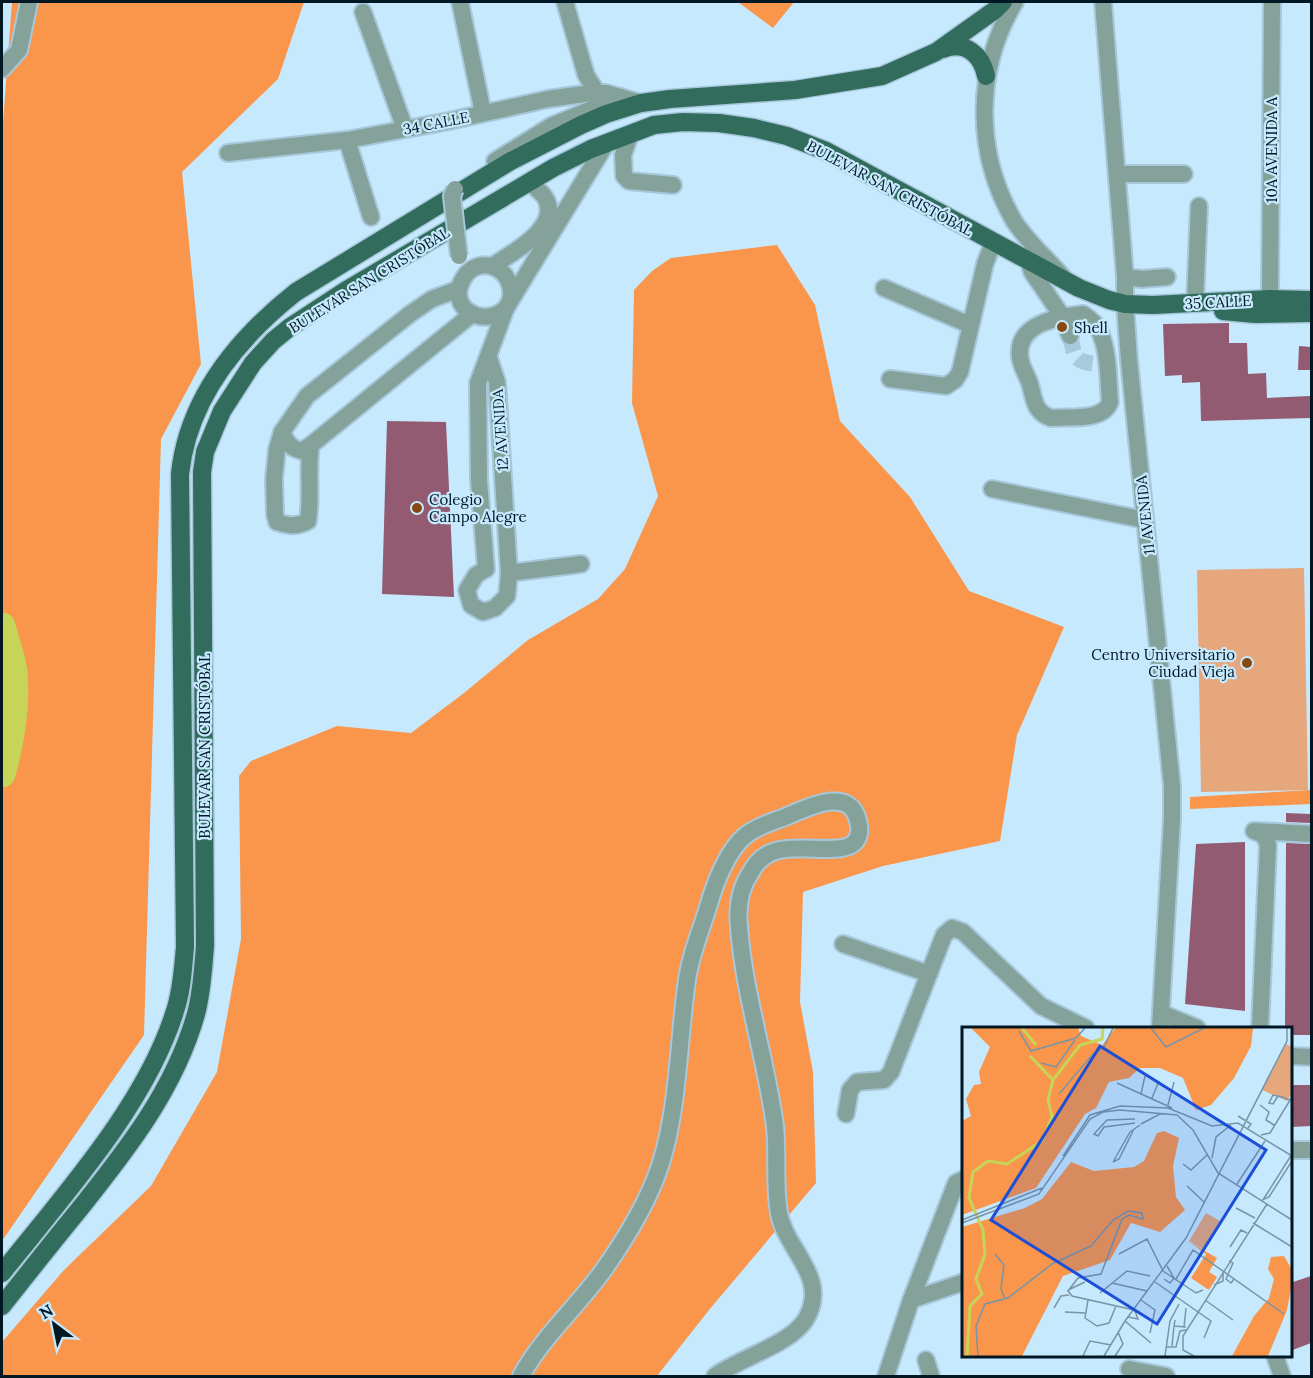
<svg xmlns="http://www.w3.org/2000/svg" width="1313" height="1378" viewBox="0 0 1313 1378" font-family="Lora,serif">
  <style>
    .green { fill: #e6a77d }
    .forest { fill: #f9964b }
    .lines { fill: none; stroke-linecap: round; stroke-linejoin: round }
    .river { stroke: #c6d457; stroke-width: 27 }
    .building { fill: #925b71 }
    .minor-tunnel { stroke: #a9cadd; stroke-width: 16; stroke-dasharray: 16 8; stroke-linecap: butt }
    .minor-casing { stroke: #a7c7db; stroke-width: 20 }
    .major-casing { stroke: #a7c7db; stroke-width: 21 }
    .minor { stroke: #85a29a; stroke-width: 16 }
    .major { stroke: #326c5d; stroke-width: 18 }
    .minor-bridge-casing { stroke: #a7c7db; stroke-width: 20; stroke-linecap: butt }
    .minor-bridge { stroke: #85a29a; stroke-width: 16 }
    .poi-dot { fill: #884811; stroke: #c7e9fe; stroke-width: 2 }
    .labels { text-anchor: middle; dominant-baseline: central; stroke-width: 4.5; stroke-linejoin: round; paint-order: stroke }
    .street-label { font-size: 15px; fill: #021724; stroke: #c7e9fe }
    .poi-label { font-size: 15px; fill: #021724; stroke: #c7e9fe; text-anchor: start }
    .inset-river { fill: none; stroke: #c6d457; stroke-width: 3 }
    .inset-road { fill: none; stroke: #7895a7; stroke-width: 1.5 }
    .view { fill: #1d4ed8; fill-opacity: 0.15; stroke: #1d4ed8; stroke-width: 3 }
    .inset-edge { fill: none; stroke: #021724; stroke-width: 3 }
  </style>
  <rect width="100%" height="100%" fill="#c7e9fe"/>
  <path class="green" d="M1304 568 1308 790 1201 792 1197 570Z"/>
  <g class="forest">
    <path d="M12 2H304L278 79 182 172 201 364 161 439 144 1035 2 1241V92L3 123Z"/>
    <path d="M738 2H794L773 28Z"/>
    <path d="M777 245 815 305 840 421 910 497 969 591 1064 627 1017 735 1000 841 883 866 803 892 800 1002 813 1072 816 1183 709 1310 657 1376H2V1342L64 1270 151 1186 217 1072 241 939 239 776 251 761 337 726 411 733 464 693 528 640 598 599 625 569 658 496 632 403 634 290 652 271 671 258Z"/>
    <path d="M1311 790V804L1190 809V797Z"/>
  </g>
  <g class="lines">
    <path class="river" d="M2 626C6 641 12 657 14 672 17 706 11 742 2 774"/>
  </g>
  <g class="building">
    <path d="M1229 323V343H1247L1248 374 1266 373 1267 398 1311 396V418L1201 421 1200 382 1182 383V375L1165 376 1163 324Z"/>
    <path d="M1299 346 1311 347V370H1298Z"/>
    <path d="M387 421 446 422 454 597 382 594Z"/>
    <path d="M1286 813 1311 814V823L1286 822Z"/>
    <path d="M1245 842V1011L1185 1004 1196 844Z"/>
    <path d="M1286 843 1311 844V1035H1290V1029H1285Z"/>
    <path d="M1290 1085H1311V1126L1290 1127Z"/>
    <path d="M1311 1276V1343L1290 1351V1283Z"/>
  </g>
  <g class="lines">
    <path class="minor-tunnel" d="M1070 336C1075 356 1073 361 1095 364"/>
    <g class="minor-casing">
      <g id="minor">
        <path d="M460 2 483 113"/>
        <path d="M565 2 586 75 598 94"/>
        <path d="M1015 2C975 69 974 152 1014 221 1026 240 1048 260 1063 277"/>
        <path d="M1103 2 1125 277V304L1129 360 1172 786V819L1160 1028"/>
        <path d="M363 12 405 129"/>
        <path d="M2 69 19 50 29 2"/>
        <path d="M630 135 623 155 624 176 629 181 673 185"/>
        <path d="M347 140 371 217"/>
        <path d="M228 153 347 140 449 121 548 99 591 93H606L641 103"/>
        <path d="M495 161 551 126 621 97"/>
        <path d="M1117 174H1184"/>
        <path d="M1029 262 1032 272 1062 316 1070 336"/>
        <path d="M492 266C511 254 565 225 544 196 540 191 534 187 530 182"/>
        <path d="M1125 277 1142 279 1167 277"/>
        <path d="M884 288 970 325"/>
        <path d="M459 289 432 299 410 314 307 396 282 432 277 449 274 479 275 515 277 522C289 526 297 527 308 521 312 496 307 471 311 445L472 314"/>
        <path d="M1270 299 1272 2"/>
        <path d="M510 301C518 270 479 251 463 279 446 307 483 330 506 308L606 144"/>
        <path d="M1195 303 1199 206"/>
        <path d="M1083 314C1089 318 1096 323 1099 330 1109 351 1108 379 1110 402 1103 422 1069 416 1051 418 1034 412 1034 399 1030 384 1027 375 1021 367 1020 357 1016 323 1058 317 1083 314Z"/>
        <path d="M489 358 497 382 509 573 507 596 495 608 483 612 471 605 467 590 476 575 486 569 479 480 478 383 506 308"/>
        <path d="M890 379 946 386 955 380 960 372 985 264 993 243"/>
        <path d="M282 432C287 443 290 448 302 451L311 445"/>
        <path d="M992 489 1145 520"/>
        <path d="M509 573 581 564"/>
        <path d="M843 944 929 974"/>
        <path d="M1161 1013 1197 1028"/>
        <path d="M1260 1028 1268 845 1264 835 1254 831 1312 834"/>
        <path d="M1290 1056 1312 1057"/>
        <path d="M846 1114 850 1090 857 1082 884 1080 891 1072 944 935 952 928 963 932 1041 1006 1086 1028"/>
        <path d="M1290 1150H1312"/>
        <path d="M911 1300 964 1282"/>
        <path d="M1275 1356 1282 1376"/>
        <path d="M926 1360 931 1376"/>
        <path d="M1129 1369 1166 1376"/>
        <path d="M521 1376C543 1336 578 1306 605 1268 626 1238 648 1202 660 1166 679 1107 678 1042 687 980 691 952 701 931 709 904 715 883 728 849 746 835 757 826 772 822 785 817 807 808 850 785 858 821 860 828 860 836 855 842 841 858 788 839 765 856 759 860 754 866 751 872 739 889 737 907 739 927 744 994 766 1059 775 1126 778 1154 774 1185 779 1213 786 1251 830 1277 806 1319 790 1345 741 1357 715 1376"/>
        <path d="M886 1376 911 1300 956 1183 964 1179"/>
      </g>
    </g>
    <g class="major-casing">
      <g id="major">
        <path d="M943 49C965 40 982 55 986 76"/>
        <path d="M1223 311 1255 314 1312 313"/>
        <path d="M2 1273C63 1196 146 1105 175 1011 182 990 183 968 185 947L180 474C188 398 238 338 296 292L509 162 581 125 606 114 641 103 670 99 795 90 882 76 936 52 995 10 1003 2"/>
        <path d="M2 1306C28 1273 55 1239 82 1206 129 1147 175 1088 196 1014 202 992 203 969 205 946L202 472 205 452 222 411 253 363 273 341 290 327 345 291 553 168 591 149 654 125 683 122 719 123 754 128 787 136 826 151 1079 288 1109 300 1125 304 1153 305 1270 299 1312 300"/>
      </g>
    </g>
    <use href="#minor" class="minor"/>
    <use href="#major" class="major"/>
    <g class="minor-bridge-casing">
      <path id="minor-bridge" d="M455 189 452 196 459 256"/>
    </g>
    <use href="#minor-bridge" class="minor-bridge"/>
  </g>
  <g class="poi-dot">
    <circle cx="1062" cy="327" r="6"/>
    <circle cx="417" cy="508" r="6"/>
    <circle cx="1247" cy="663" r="6"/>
  </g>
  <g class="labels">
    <g class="street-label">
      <text transform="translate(436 123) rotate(-11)">34 CALLE</text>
      <text transform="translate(1271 150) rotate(-90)">10A AVENIDA A</text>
      <text transform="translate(890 188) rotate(28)">BULEVAR SAN CRISTÓBAL</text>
      <text transform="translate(369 280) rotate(-32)">BULEVAR SAN CRISTÓBAL</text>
      <text transform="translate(1218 302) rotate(-3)">35 CALLE</text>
      <text transform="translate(500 430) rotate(-94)">12 AVENIDA</text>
      <text transform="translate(1145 515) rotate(-96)">11 AVENIDA</text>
      <text transform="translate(204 746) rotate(-90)">BULEVAR SAN CRISTÓBAL</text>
    </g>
    <g class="poi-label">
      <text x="1074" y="327">Shell</text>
      <text x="429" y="499">Colegio<tspan x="429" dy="17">Campo Alegre</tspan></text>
      <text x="1235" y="654" text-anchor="end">Centro Universitario<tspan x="1235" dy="17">Ciudad Vieja</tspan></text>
    </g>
  </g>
  <g transform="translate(962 1027)">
    <rect width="330" height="330" fill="#c7e9fe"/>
    <path d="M324 17 330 20V66L325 74 300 63ZM244 186 258 194 241 222 227 214Z" fill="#e6a77d"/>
    <path d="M9 1H116L119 9 138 17 133 28 153 1H291L289 19 272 51 249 78 234 83 221 51 198 41H178L167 51 147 55 134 81 123 87 74 161 0 188V94L9 89 4 72 12 58 19 57 17 45 28 20ZM202 104 217 111 211 139 214 170 223 183 198 205 169 196 148 233 101 249 60 329H0V200L63 181 80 172 109 135 132 144 172 140 182 134 195 106ZM226 214 255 231 247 245 255 250 247 263 229 251 244 227ZM322 229 330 243V256L325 283 306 329H270L292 289 307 271 312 252 306 242 309 230Z" fill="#f9964b"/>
    <path class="inset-river" d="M60 1 74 18M68 29 91 53M5 329 8 279 20 267 14 252 23 227 21 203 7 171 11 145 26 134 45 137 80 114 90 90 86 72 91 53 118 18 140 12 141 1"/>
    <path class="inset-road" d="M189 1 204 20 242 1M57 4 69 24 114 11 123 1M79 36 94 40 113 13M155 56 210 81M97 67 130 28 142 20 151 1M179 67 183 49M316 69 311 77 307 76 311 68 320 70 328 73M190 71 197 54M206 78 212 55M298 78 307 85 304 93 312 98M276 89 289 97 286 101M173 96 142 100 136 109 132 107 145 93 173 92M179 97 198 87M299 108 308 106 330 70M101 129 128 88 158 79 206 81 250 99 276 96 330 129M250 131 254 110 269 98M151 135 168 105 178 98M151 135 157 132 171 104M221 137 229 143 245 128M275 157 303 114M225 159 242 175M300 173 307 170 330 134M301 173 330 127M274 181 293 191M0 193 80 161M0 196 77 167 128 92 141 85 158 83 215 88 231 103 256 146 330 193M291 196 330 220M268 220 279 203 285 206M33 227 42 238 39 262 43 272M157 227 185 212 201 244 234 266 241 263M267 234 271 236 264 252 269 256 272 252M202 252 208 256 212 251 205 239M214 252 231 223 322 287M193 255 249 294 242 311M150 256 185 264M252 258 261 254V245M106 263 123 255M138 266 165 244 188 249M126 273 123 291 135 299 147 296 154 279M179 273 193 283 188 306M243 273 271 293M92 281 99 269 107 268M103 285 123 286M166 290 176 292 172 282M213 293 212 299 224 300M163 294 189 316M222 300 224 281M210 319 212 299M204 320H214L218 304 224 303M16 329 14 299 23 277 46 271 90 237 129 219 151 193 166 184 180 186 181 192 167 188 160 192 139 247 116 251 106 264 110 269 172 283M121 329 128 314 149 318M142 329 163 294 224 211 325 14V1M153 329 161 317 156 305M203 329 208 294 217 277M232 329 221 323V309L305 177"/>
    <path class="view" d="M138 19 304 123 195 297 29 193Z"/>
    <rect width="330" height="330" class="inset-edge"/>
  </g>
  <rect width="1313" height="1378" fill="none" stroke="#021724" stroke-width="6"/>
  <g transform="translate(54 1324) rotate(328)" stroke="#c7e9fe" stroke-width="4.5" paint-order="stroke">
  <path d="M0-4.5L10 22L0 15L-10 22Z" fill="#021724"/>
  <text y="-9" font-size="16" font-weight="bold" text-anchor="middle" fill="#021724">N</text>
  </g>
</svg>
